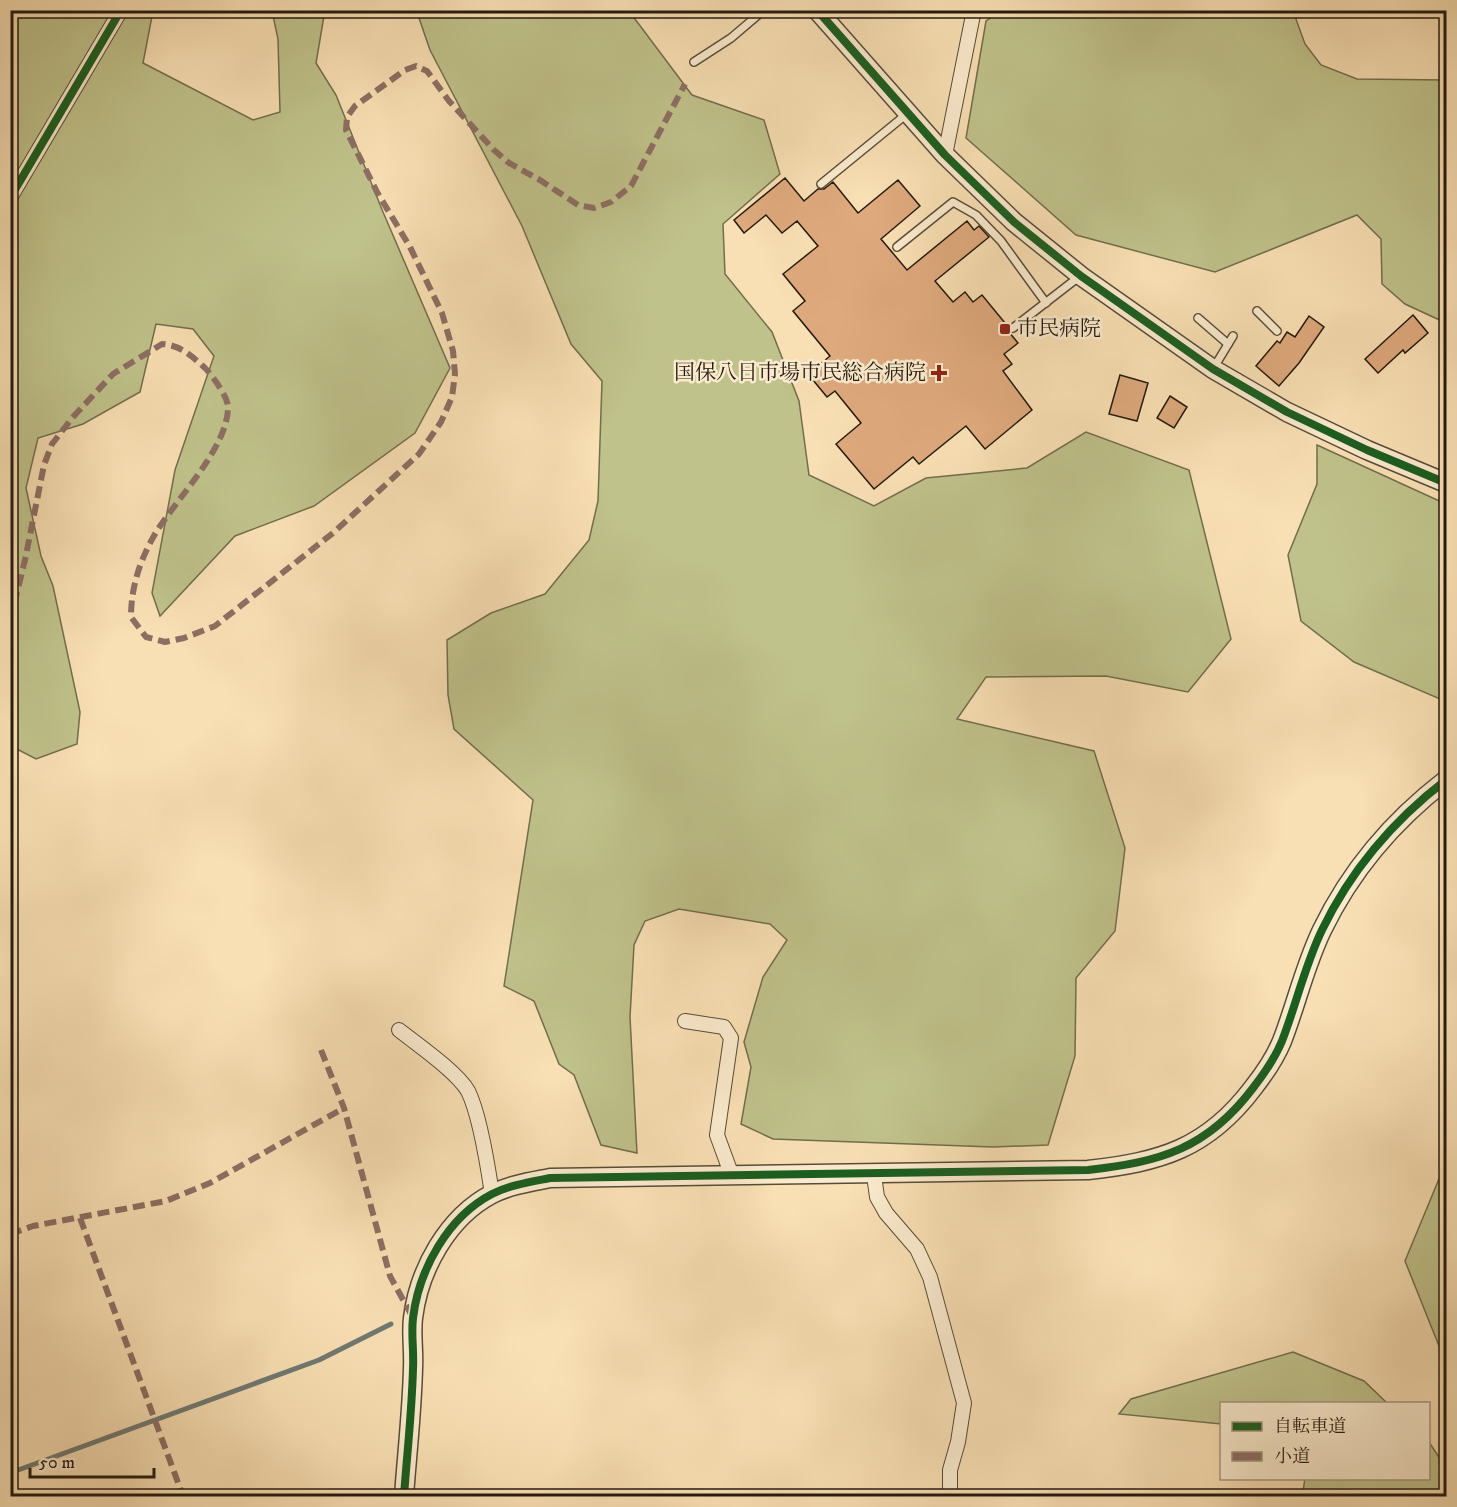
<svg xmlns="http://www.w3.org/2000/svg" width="1457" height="1507" viewBox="0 0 1457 1507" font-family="'IM FELL DW Pica','Noto Serif JP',serif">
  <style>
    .green { fill: #c0c28b; stroke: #726e4d; stroke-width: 1.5 }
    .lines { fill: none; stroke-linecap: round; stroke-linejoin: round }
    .stream { stroke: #707a74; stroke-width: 5 }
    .building { fill: #dea97d; stroke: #231a0f; stroke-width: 1.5 }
    .service-casing { stroke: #584c38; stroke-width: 10 }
    .minor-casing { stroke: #584c38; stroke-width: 16 }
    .tertiary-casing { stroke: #584c38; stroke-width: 21 }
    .service { stroke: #fbebce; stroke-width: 7 }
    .minor { stroke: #fbebce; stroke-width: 14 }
    .tertiary { stroke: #fbebce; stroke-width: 18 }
    .quiet { stroke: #8d6e63; stroke-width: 6; stroke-dasharray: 12 6; stroke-linecap: butt }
    .cycleway-casing { stroke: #fbebce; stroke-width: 11 }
    .cycleway { stroke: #1b5e20; stroke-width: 8 }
    .poi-dot { fill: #8f2418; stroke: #fbebce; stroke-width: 2 }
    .labels { text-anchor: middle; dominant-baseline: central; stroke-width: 5; stroke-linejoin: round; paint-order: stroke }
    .poi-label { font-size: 21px; fill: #231a0f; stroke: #fbebce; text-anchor: start }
  </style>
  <rect width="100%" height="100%" fill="#f9e0b4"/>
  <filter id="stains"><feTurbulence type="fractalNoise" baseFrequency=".00333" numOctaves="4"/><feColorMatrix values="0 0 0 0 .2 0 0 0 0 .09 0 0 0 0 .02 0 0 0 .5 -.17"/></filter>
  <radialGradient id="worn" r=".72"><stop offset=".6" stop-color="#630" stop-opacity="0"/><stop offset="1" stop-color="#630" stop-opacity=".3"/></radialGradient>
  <g class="green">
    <path d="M11 11H153L143 63 253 120 280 112 278 39 272 11H319L324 16 316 63 336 95 383 212 450 368 415 433 314 506 235 536 160 616 152 593 175 470 214 356 193 329 156 324 140 392 83 424 38 438 26 488 41 556 53 586 80 712 77 744 36 759 11 746 10 345 13 320 11 315Z"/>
    <path d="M419 11H629L692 95 764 120 780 174 723 224 725 274 772 332 799 401 809 475 874 506 926 478 1027 468 1086 432 1189 470 1231 639 1188 692 1106 676 986 677 957 719 1094 751 1125 848 1115 931 1076 978 1075 1056 1048 1145 993 1147 773 1139 741 1124 751 1067 744 1042 763 977 787 940 770 924 679 909 645 921 634 945 630 1017 637 1153 601 1145 574 1075 559 1064 534 1001 504 986 533 800 454 729 448 695 447 640 491 613 545 594 589 540 598 501 602 381 571 344 522 226 430 50 419 18Z"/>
    <path d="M1001 11H1293L1305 44 1321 65 1357 79 1446 80V323L1405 304 1382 284 1381 239 1357 215 1215 272 1076 235 966 138 986 21Z"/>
    <path d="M1317 445 1446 504V708L1438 698 1354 662 1301 621 1288 555 1317 484Z"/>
    <path d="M1446 1162V1358L1439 1346 1405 1261Z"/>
    <path d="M1293 1352 1364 1381 1387 1403 1222 1404 1221 1424 1119 1414 1131 1399Z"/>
    <path d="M1429 1442 1446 1468V1496H1302L1305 1479 1428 1478Z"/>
  </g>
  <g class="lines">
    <path class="stream" d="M10 1473 319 1360 391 1324"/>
  </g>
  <g class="building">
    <path d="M785 178 804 201 818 189H824L833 182 858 213 898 180 920 206 881 239 907 270 967 221 974 230 979 226 989 237 935 281 953 302 965 292 973 302 982 295 1005 323 1003 325 1018 343 1004 354 1012 364 1003 371 1032 410 985 449 966 426 919 464 913 457 874 489 836 444 861 423 835 391 827 397 808 374 830 356 793 311 805 301 783 274 818 246 797 221 782 233 766 215 744 233 734 220Z"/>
    <path d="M1413 315 1428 333 1405 353 1403 350 1378 373 1365 359Z"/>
    <path d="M1309 316 1324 327 1299 363 1279 386 1256 366 1277 341 1280 343 1287 332 1295 337Z"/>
    <path d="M1120 375 1148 383 1137 421 1109 414Z"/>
    <path d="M1170 396 1187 407 1174 428 1157 418Z"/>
  </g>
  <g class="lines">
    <g class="service-casing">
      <g id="service">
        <path d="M694 62 731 38 764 10"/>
        <path d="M821 184 908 113"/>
        <path d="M897 247 953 202 976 215 1001 241 1046 303"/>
        <path d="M1257 311 1277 331"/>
        <path d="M1198 318 1228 344"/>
        <path d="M1013 328 1080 276"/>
        <path d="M1213 369 1233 336"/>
      </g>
    </g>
    <g class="minor-casing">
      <g id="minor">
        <path d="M945 155 974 10"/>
        <path d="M10 198 121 10"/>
        <path d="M685 1021 724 1027 731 1038 717 1135 732 1176"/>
        <path d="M399 1030C418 1045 457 1072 468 1091 480 1115 488 1167 492 1194"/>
        <path d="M874 1175 877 1197 886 1213 917 1249 930 1277 964 1403 958 1442 950 1470V1496"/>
      </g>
    </g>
    <g class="tertiary-casing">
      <g id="tertiary">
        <path d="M817 10 945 155 1014 222 1081 276 1213 369 1287 412 1367 450 1446 483"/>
        <path d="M404 1496C407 1454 412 1411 413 1368 414 1351 411 1334 413 1318 419 1269 448 1217 492 1194 510 1185 530 1182 550 1178L1088 1170C1160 1162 1207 1149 1253 1088 1264 1074 1275 1058 1282 1041 1296 1005 1305 965 1322 930 1351 870 1394 820 1446 780"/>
      </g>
    </g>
    <use href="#service" class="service"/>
    <use href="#minor" class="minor"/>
    <use href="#tertiary" class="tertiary"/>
    <g class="quiet">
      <path d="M10 621 25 560 44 465 52 444 73 417 113 374 162 344C180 345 192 356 205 368 212 375 228 397 228 407 228 448 176 499 155 534 140 560 131 587 131 617L146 637 165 642 184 638 215 626 333 533 419 454 441 422 452 397 455 374 453 351 442 313 410 247 377 192 346 130 347 117 355 106 405 70 416 66 427 71 449 101 494 150 509 163 540 180 578 205 594 208 611 202 631 186 685 84"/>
      <path d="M321 1050 344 1108 390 1276 413 1318"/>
      <path d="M80 1218 183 1496"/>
      <path d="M10 1234 33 1226 166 1201 210 1183 344 1108"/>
    </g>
    <g class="cycleway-casing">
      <g id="cycleway">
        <path d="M817 10 945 155 1014 222 1081 276 1213 369 1287 412 1367 450 1446 483"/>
        <path d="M10 198 121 10"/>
        <path d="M404 1496C407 1454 412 1411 413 1368 414 1351 411 1334 413 1318 419 1269 448 1217 492 1194 510 1185 530 1182 550 1178L1088 1170C1160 1162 1207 1149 1253 1088 1264 1074 1275 1058 1282 1041 1296 1005 1305 965 1322 930 1351 870 1394 820 1446 780"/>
      </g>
    </g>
    <use href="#cycleway" class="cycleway"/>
  </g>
  <g class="poi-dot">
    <rect x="999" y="323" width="12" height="12" rx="3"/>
    <path d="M936 364h6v6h6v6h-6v6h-6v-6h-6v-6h6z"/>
  </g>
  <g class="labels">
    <g class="poi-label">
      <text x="1017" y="329">市民病院</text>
      <text x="926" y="373" text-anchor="end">国保八日市場市民総合病院</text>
    </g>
  </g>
  <rect width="1457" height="1507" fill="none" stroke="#f9e0b4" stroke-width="36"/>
  <rect x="12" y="12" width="1433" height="1483" fill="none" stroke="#231a0f" stroke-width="3"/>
  <rect x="18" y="18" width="1421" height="1471" fill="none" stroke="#231a0f" stroke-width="1.5"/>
  <rect x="1220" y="1402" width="210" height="78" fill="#fbebce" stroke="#a59782" stroke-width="1.5"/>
  <rect x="1232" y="1422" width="30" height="9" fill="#1b5e20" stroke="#a59782" stroke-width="1.5"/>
  <text x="1274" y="1432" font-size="18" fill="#231a0f">自転車道</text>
  <rect x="1232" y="1452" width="30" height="9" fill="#8d6e63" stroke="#a59782" stroke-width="1.5"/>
  <text x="1274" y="1462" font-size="18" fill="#231a0f">小道</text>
  <path d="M30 1468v9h124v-9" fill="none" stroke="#231a0f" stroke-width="3"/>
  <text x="39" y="1468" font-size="18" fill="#231a0f" stroke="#fbebce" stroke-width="4.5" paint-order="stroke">50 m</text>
  <rect width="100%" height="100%" filter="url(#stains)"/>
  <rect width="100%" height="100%" fill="url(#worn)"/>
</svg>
